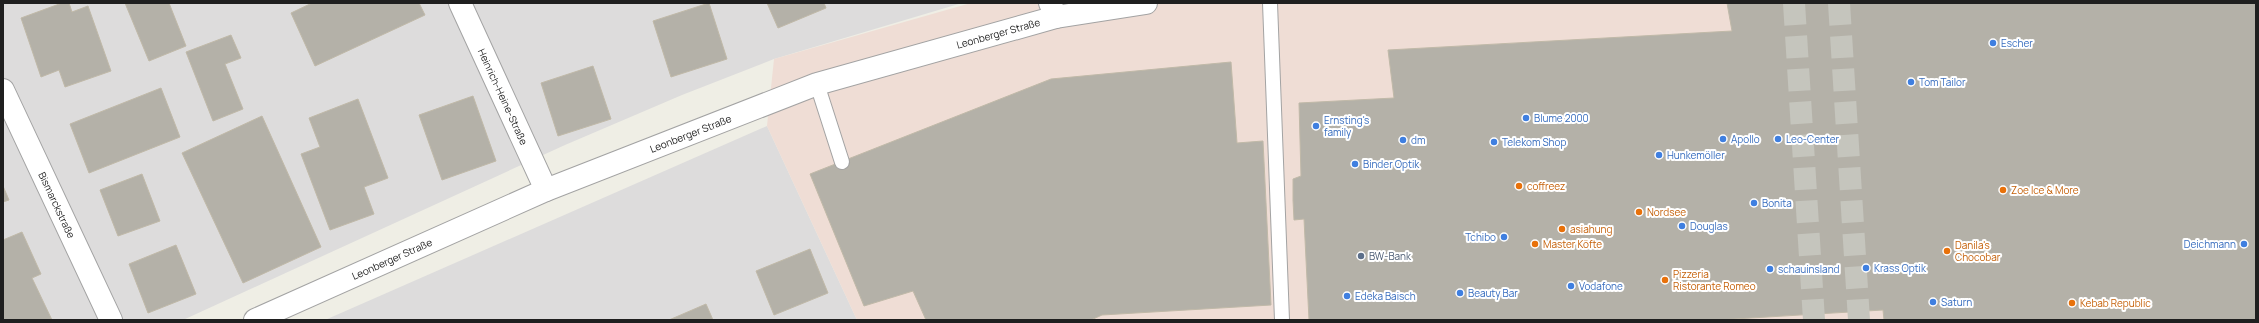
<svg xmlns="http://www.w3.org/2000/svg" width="2259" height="323" viewBox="0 0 2259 323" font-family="Manrope,sans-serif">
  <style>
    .residential { fill: #dddcdc }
    .commercial { fill: #efddd5 }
    .building { fill: #b4b1a8; stroke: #c0b9a8 }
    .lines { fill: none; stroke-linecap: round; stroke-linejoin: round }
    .minor-tunnel { stroke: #c5c5bd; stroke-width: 22; stroke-dasharray: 22 11; stroke-linecap: butt }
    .service-casing { stroke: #a3a3a3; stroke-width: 16 }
    .minor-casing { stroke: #a3a3a3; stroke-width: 24 }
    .tertiary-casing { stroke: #a3a3a3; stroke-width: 24 }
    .service { stroke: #fff; stroke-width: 14 }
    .minor { stroke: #fff; stroke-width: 22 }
    .tertiary { stroke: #fff; stroke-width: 22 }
    .shop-dot { fill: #3f7fe0; stroke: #fff; stroke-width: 1.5 }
    .food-dot { fill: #e8710a; stroke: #fff; stroke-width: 1.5 }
    .service-dot { fill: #5c6f8a; stroke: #fff; stroke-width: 1.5 }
    .labels { text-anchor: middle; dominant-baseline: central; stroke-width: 4; stroke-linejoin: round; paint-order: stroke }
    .street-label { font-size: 10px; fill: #1f1f1f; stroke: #fff }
    .shop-label { font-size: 10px; fill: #366cbe; stroke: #fff; text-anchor: start }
    .food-label { font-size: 10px; fill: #c56008; stroke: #fff; text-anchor: start }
    .service-label { font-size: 10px; fill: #4e5e75; stroke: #fff; text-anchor: start }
  </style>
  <rect width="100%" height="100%" fill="#efeee5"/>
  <g class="residential">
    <path d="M3 3H962L774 59 682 95 565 145 183 320H3Z"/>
    <path d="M767 126 857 320H325Z"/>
  </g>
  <path class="commercial" d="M971 3H2256V320H857L767 126 774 59Z"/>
  <g class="building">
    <path d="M62 3H69L72 12 88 6 111 71 65 87 59 70 41 77 21 18Z"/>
    <path d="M125 3H169L186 46 149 61Z"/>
    <path d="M312 3H419L425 15 315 66 291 13Z"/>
    <path d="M709 3 727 59 671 77 653 21Z"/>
    <path d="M767 3H824L826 8 778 28Z"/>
    <path d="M1727 3H2256V320H1884L1883 310 1718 320H1309L1304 219 1294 220 1293 200V179L1301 176 1299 103 1394 98 1388 50 1732 31Z"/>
    <path d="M231 35 241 58 225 64 243 109 213 121 186 52Z"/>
    <path d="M1231 62 1237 143 1263 141 1271 305 1102 315 1091 320H926L913 291 864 306 810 174 1051 79Z"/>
    <path d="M593 66 611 119 558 136 541 83Z"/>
    <path d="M161 88 180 137 89 173 70 124Z"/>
    <path d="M473 96 496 161 442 180 419 115Z"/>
    <path d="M358 99 388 178 364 187 374 214 330 230 301 154 320 147 309 118Z"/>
    <path d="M262 116 321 247 243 283 182 153Z"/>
    <path d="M142 174 160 221 118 236 100 190Z"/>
    <path d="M3 186 9 200 3 202Z"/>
    <path d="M22 232 41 274 32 278 52 320H3V240Z"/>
    <path d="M176 245 196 294 148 313 129 264Z"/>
    <path d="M810 249 828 293 774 315 756 271Z"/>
    <path d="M706 304 713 320H669Z"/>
  </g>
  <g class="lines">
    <g class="minor-tunnel">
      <path d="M1794 3 1814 320"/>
      <path d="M1839 3 1859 320"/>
    </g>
    <g class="service-casing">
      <g id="service">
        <path d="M1270 3 1282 320"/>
        <path d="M817 84 842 162"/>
      </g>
    </g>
    <g class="minor-casing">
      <g id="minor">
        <path id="s1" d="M460 3 546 190"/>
        <path d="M1050 3 1056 17"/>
        <path id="s2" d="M3 90 111 320"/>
      </g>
    </g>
    <g class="tertiary-casing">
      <g id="tertiary">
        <path id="s3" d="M255 320 546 190 817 84 1056 17 1146 3"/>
      </g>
    </g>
    <use href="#service" class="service"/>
    <use href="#minor" class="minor"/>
    <use href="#tertiary" class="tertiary"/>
  </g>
  <g class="shop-dot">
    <circle cx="1993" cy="43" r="4"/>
    <circle cx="1911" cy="82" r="4"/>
    <circle cx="1526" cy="118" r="4"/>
    <circle cx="1316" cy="126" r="4"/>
    <circle cx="1723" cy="139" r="4"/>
    <circle cx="1778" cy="139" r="4"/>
    <circle cx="1403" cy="140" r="4"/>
    <circle cx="1494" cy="142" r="4"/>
    <circle cx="1659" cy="155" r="4"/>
    <circle cx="1355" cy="164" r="4"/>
    <circle cx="1754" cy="203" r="4"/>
    <circle cx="1682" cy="226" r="4"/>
    <circle cx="1504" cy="237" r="4"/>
    <circle cx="2244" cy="244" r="4"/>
    <circle cx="1866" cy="268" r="4"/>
    <circle cx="1770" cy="269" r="4"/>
    <circle cx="1571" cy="286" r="4"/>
    <circle cx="1460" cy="293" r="4"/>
    <circle cx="1347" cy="296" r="4"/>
    <circle cx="1933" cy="302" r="4"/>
  </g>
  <g class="food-dot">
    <circle cx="1519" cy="186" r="4"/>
    <circle cx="2003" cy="190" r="4"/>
    <circle cx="1639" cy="212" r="4"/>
    <circle cx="1562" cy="229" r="4"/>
    <circle cx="1535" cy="244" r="4"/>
    <circle cx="1947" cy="251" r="4"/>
    <circle cx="1665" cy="280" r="4"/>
    <circle cx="2072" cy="303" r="4"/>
  </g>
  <circle class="service-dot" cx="1361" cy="256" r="4"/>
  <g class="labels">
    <g class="street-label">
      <text stroke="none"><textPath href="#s3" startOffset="798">Leonberger Straße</textPath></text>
      <text stroke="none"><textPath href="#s1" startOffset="103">Heinrich-Heine-Straße</textPath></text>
      <text stroke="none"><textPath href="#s3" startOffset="474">Leonberger Straße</textPath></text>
      <text stroke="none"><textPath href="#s2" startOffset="127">Bismarckstraße</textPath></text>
      <text stroke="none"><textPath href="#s3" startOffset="150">Leonberger Straße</textPath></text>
    </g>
    <g class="shop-label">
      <text x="2001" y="43">Escher</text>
      <text x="1919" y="82">Tom Tailor</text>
      <text x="1534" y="118">Blume 2000</text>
      <text x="1324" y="120">Ernsting's<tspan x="1324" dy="12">family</tspan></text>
      <text x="1731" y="139">Apollo</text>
      <text x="1786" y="139">Leo-Center</text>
      <text x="1411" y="140">dm</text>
      <text x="1502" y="142">Telekom Shop</text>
      <text x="1667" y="155">Hunkemöller</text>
      <text x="1363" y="164">Binder Optik</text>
      <text x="1762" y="203">Bonita</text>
      <text x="1690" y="226">Douglas</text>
      <text x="1496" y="237" text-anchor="end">Tchibo</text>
      <text x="2236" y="244" text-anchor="end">Deichmann</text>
      <text x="1874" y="268">Krass Optik</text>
      <text x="1778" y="269">schauinsland</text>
      <text x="1579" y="286">Vodafone</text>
      <text x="1468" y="293">Beauty Bar</text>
      <text x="1355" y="296">Edeka Baisch</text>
      <text x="1941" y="302">Saturn</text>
    </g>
    <g class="food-label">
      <text x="1527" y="186">coffreez</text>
      <text x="2011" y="190">Zoe Ice &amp; More</text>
      <text x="1647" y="212">Nordsee</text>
      <text x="1570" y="229">asiahung</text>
      <text x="1543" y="244">Master Köfte</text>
      <text x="1955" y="245">Danila's<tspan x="1955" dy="12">Chocobar</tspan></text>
      <text x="1673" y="274">Pizzeria<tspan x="1673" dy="12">Ristorante Romeo</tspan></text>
      <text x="2080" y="303">Kebab Republic</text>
    </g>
    <g class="service-label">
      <text x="1369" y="256">BW-Bank</text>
    </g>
  </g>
  <rect width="2259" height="323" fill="none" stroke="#1f1f1f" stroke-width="8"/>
</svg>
